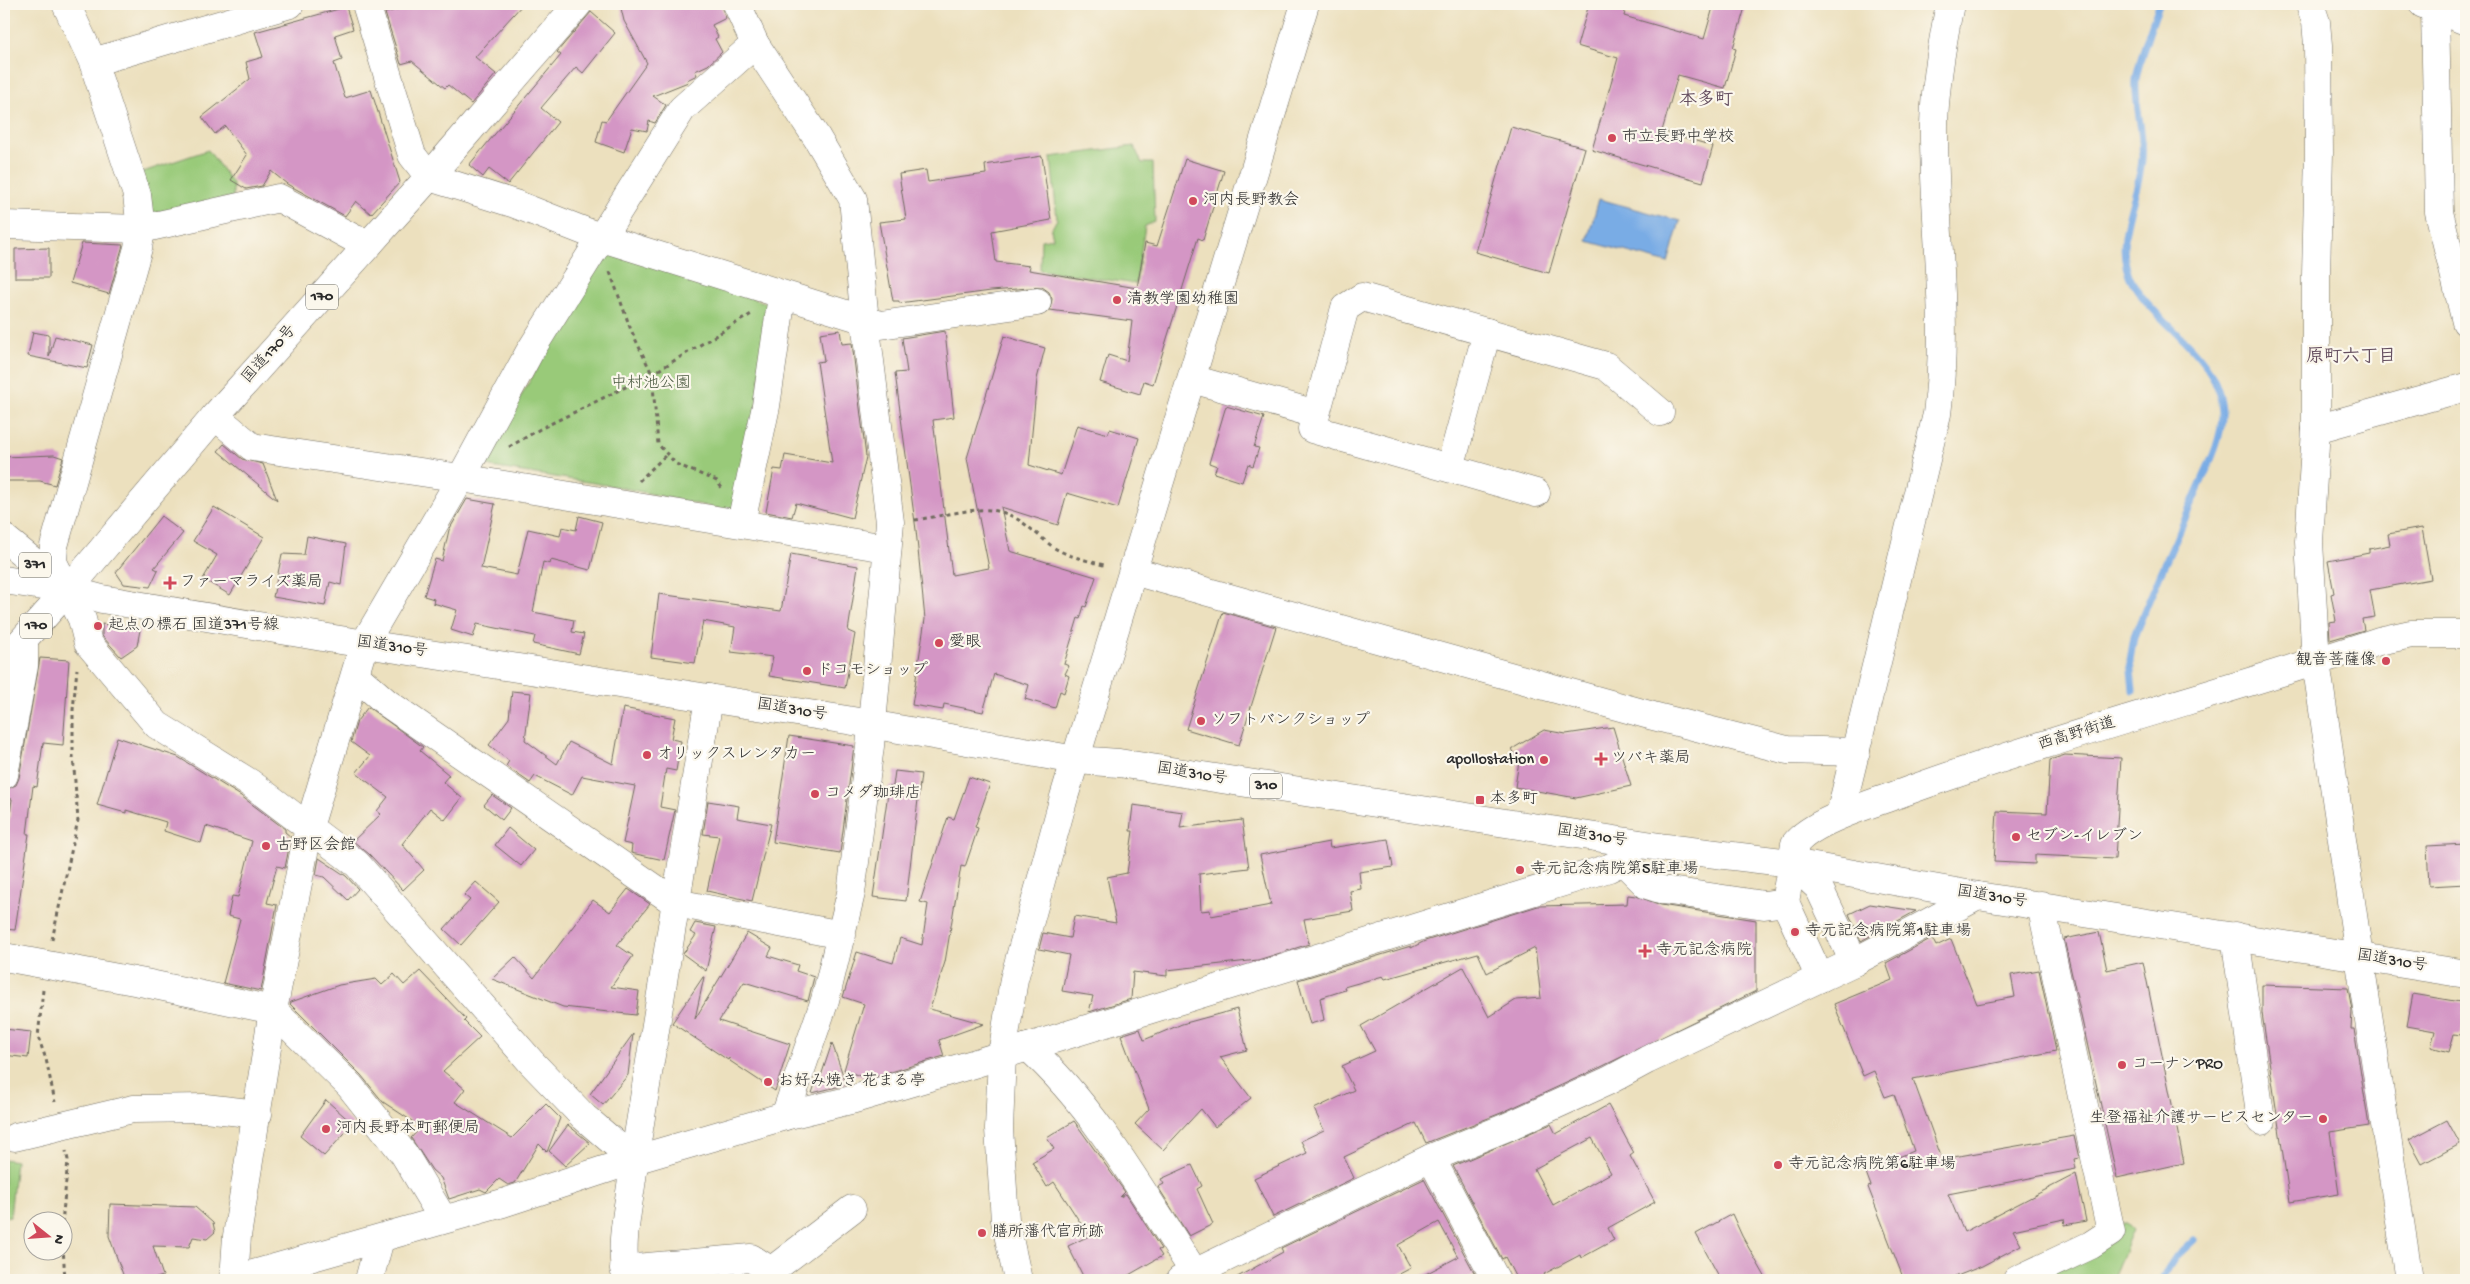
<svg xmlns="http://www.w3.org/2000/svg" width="2470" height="1284" viewBox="0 0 2470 1284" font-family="'Gochi Hand','Klee One',sans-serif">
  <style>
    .green { fill: #99ca79; stroke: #627a52 }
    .water { fill: #79ace5; stroke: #526c88 }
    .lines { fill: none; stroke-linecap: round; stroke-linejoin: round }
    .stream { stroke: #79ace5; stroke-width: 7 }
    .building { fill: #d496c5; fill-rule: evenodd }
    .minor-casing { stroke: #6f6a5e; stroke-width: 29 }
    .major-casing { stroke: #6f6a5e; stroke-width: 29 }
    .highway-casing { stroke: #6f6a5e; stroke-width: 29 }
    .path { stroke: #6f6a5e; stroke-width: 3; stroke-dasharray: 4 4; stroke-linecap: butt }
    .minor { stroke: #fff; stroke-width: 28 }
    .major { stroke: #fff; stroke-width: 28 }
    .highway { stroke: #fff; stroke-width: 28 }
    .poi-dot { fill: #d1495b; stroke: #fbf7ec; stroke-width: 2 }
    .labels { text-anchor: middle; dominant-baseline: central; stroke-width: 4.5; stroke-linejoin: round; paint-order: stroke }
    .shield { fill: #fbf7ec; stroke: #696865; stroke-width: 1 }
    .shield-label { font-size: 15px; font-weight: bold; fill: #2b2b2b }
    .poi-label { font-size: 16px; fill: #2b2b2b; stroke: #fbf7ec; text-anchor: start }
    .street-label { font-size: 16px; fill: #2b2b2b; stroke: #fbf7ec }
    .park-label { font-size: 16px; fill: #4c5b42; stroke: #fbf7ec }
    .neighbourhood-label { font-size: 18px; font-weight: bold; fill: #665061; stroke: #fbf7ec }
  </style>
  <rect width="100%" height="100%" fill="#fbf7ec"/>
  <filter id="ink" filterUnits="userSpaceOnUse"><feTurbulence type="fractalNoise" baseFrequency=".02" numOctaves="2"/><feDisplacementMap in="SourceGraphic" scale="10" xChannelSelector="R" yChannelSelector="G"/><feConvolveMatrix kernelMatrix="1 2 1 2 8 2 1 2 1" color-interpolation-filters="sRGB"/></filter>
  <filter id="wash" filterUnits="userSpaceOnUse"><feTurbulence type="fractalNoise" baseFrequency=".0096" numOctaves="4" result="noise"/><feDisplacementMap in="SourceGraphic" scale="20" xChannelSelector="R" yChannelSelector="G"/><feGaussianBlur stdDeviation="1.12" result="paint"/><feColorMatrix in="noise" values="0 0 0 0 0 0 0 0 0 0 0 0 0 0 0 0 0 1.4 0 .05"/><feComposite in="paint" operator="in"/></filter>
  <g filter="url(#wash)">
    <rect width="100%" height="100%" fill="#ece0be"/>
    <g class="green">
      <path d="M1134 146 1142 163H1153L1155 222 1145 226 1136 284 1040 270 1041 240 1053 238 1051 230 1057 219 1051 157Z"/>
      <path d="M208 150 233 184V197L150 214 137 174Z"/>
      <path d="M607 248 769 304 743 514 619 487 491 467 486 464 489 451Z"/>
      <path d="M4 1159 16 1161 10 1217 4 1216Z"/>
      <path d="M2127 1224 2133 1230 2112 1280H2017L2115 1225Z"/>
    </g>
    <path class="water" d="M1599 199 1680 221 1668 263 1587 241Z"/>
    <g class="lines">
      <g class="stream">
        <path d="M2133 690 2130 660 2134 637C2152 590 2174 545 2194 498 2205 472 2223 441 2222 412 2220 355 2161 329 2134 285 2109 245 2139 200 2142 159 2145 133 2134 105 2136 80 2139 58 2152 26 2159 4"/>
        <path d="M2161 1280 2177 1256 2194 1240"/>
      </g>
    </g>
    <g id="blocks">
      <g class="building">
        <path d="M418 4H523L475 57 496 74 471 104 448 85 445 88 412 61 401 64 385 13Z"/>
        <path d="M620 4H720L726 18 712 25 718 37 715 39 722 52 708 65 695 71 697 75 687 80 688 82 653 96 666 105 655 123 649 121 647 131 632 128 624 152 596 142 602 120 606 121 647 63 624 21Z"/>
        <path d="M1589 4H1627L1624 16 1704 39 1714 4H1746L1733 48 1736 49 1725 88 1678 75 1662 131 1713 146 1703 182 1592 150 1618 58 1577 46Z"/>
        <path d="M346 7 353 29 335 35 342 60 334 63 345 98 371 90 400 182 371 214 356 201 345 216 287 184 271 171 262 186 246 189 231 180 247 155 225 126 215 134 202 117 250 79 246 62 263 57 255 32Z"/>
        <path d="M591 12 615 33 583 73 576 67 541 108 558 122 508 184 489 169 483 177 469 165 561 55 557 52Z"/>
        <path d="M1511 127 1585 148 1549 273 1475 252Z"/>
        <path d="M1042 156 1051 220 992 231 996 262 1030 266 1029 270 1137 288 1145 243 1157 246 1185 159 1224 171 1203 240 1198 238 1153 384 1144 381 1140 394 1100 382 1108 355 1127 361 1132 321 1050 310 1052 299 1049 292 1042 287 991 291 899 303V301H893L879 222 906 219 899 174 926 170 928 182 986 174 985 165Z"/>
        <path d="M82 243 123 245 109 294 70 283Z"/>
        <path d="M49 248V278H15V249Z"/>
        <path d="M840 330 842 344 852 343 866 457 852 518 796 503 792 517 766 512 774 469 782 470 785 455 832 463 817 362 824 361 820 333Z"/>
        <path d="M945 331 954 417 933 420 952 575 989 568 967 458 1004 336 1045 348 1037 379 1029 465 1061 475 1077 425 1108 434 1110 429 1139 438 1118 508 1067 493 1058 525 1001 507 1010 551 1096 577 1086 607 1084 606 1080 619 1078 618 1064 664 1069 666 1065 674 1069 676 1064 693 1060 691 1055 708 1025 699 1029 685 994 674 983 712 944 704 943 710 912 705 925 619 916 530 895 373 907 372 902 338Z"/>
        <path d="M33 332 49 335V357L55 336 93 345 87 368 28 356Z"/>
        <path d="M1226 406 1264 417 1254 447 1259 448 1253 466 1248 464 1242 482 1214 473 1217 466 1209 463Z"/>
        <path d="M224 444 242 459 263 464 277 500 218 451Z"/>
        <path d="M54 455 63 458 55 485 40 481H4V457Z"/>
        <path d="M467 499 495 504 481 568 517 575 528 529 560 536 562 527 576 530 579 516 602 522 590 570 551 560 550 564 543 562 533 612 574 620 572 632 584 634 579 654 533 644 535 636 477 624 473 637 451 630 457 610 433 603 434 599 424 596 435 559 442 561 449 530Z"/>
        <path d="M214 507 264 537 230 595 203 579 217 555 193 541Z"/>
        <path d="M161 516 183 533 154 568 158 570 150 587 124 584 116 572Z"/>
        <path d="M2422 528 2431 579 2370 590 2375 617 2362 619 2364 630 2330 640 2329 622 2336 621 2331 594 2334 593 2328 561 2369 553V549L2390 545 2388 534Z"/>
        <path d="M307 536 346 544 341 585 330 582 325 606 273 597 282 554 304 555Z"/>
        <path d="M791 554 858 566 848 631 855 634 845 688 769 676 773 657 731 652 735 627 703 621 695 663 651 657 659 594 781 611Z"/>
        <path d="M1223 612 1276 627 1239 745 1186 729Z"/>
        <path d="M102 624 140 630 137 646 121 657 102 636Z"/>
        <path d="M40 658 69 660 63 745 43 743 37 787 33 786 27 834H29L15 930 4 929V859L12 799 4 798V790L16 785 19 778Z"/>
        <path d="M512 691 531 693 525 740 557 764 569 742 613 764 623 708 675 718 671 739 681 741 676 771 666 769 660 807 675 810 664 860 631 853 632 845 623 843 635 786 582 776 572 795 535 776 530 783 506 766 509 761 489 745 509 718Z"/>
        <path d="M368 707 423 747 420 751 449 775 443 782 462 798 445 820 430 808 402 844 424 870 403 890 369 854 353 841 381 814 377 811 388 797 356 773 370 756 351 742 357 721Z"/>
        <path d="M1613 727 1631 786 1576 798 1515 787 1519 761 1512 749 1544 730 1566 734Z"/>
        <path d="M789 736 854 746 840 853 773 842Z"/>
        <path d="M117 737 178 757 241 796 285 829V832L291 837 285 868 277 866 267 903 277 905 261 991 223 983 240 919 228 916 232 896 238 897 252 841 206 826 201 843 164 831 166 822 126 810V813L97 805Z"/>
        <path d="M2065 755 2121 758 2115 859 2035 855V864L1994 862 1997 811 2047 813 2050 760Z"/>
        <path d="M895 771 921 774 906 901 873 897 889 786H893Z"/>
        <path d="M969 777 990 784 975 827 978 828 965 867 961 866 945 962 930 1009 984 1024 939 1040 944 1056 868 1079 844 1070 864 1004 843 997 857 952 893 963 900 938 922 945 928 904 920 902 948 817 954 819Z"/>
        <path d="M492 795 511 808 502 820 484 805Z"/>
        <path d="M708 801 739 806 737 818 771 824 752 901 707 891 719 836 703 834Z"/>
        <path d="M1133 805 1183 812 1180 828 1242 820 1249 868 1199 874 1201 911 1210 910 1211 916 1271 905 1260 855 1329 842 1330 848 1388 839 1393 867 1359 872 1361 889 1350 891 1353 911 1304 919 1309 944 1258 960 1167 970V976L1133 972 1131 999 1089 1012 1093 996 1062 991 1069 955 1039 949 1043 933 1070 938 1074 916 1116 923 1107 877 1127 873 1133 831H1130Z"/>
        <path d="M508 828 534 850 521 866 495 845Z"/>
        <path d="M2466 844V884L2429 886 2427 846Z"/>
        <path d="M319 858 346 876 358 889 348 900 324 877 316 875Z"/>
        <path d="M476 882 499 902 461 945 444 929 470 900 464 895Z"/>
        <path d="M628 889 650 904 617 945 633 956 611 987 639 991 636 1015 563 1007 492 979 515 957 534 978 593 900 610 912Z"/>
        <path d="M1628 895 1636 896 1661 905 1756 920V991L1601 1067 1501 1113 1426 1143 1416 1123 1344 1157 1354 1178 1273 1217 1254 1178 1307 1153 1301 1141 1324 1130 1314 1109 1354 1090 1342 1066 1375 1051 1361 1026 1463 967 1489 1017 1516 1000 1541 998 1535 948 1487 973 1478 953 1385 979 1383 976 1344 987 1345 990 1320 998 1324 1020 1310 1024 1298 980 1411 946V948L1425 941 1538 906 1627 904Z"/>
        <path d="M1870 904 1916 911 1861 941 1849 914Z"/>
        <path d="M695 923 716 927 706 971 683 954 696 935 690 932Z"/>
        <path d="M2099 932 2107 970 2143 962 2184 1163 2117 1178 2064 939Z"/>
        <path d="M747 933 772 948 768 956 798 965 796 971 814 977 808 1001 744 982 719 1021 790 1044 775 1091 730 1061 729 1058 728 1060 672 1023 703 977H704L695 1019Z"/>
        <path d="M1932 938 1936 946 1951 939 1977 1004 2015 997 2011 975 2039 970 2056 1051 1913 1079 1942 1159 2074 1136 2079 1158 2074 1159 2076 1169 1948 1194 1964 1232 2076 1174 2086 1221 2065 1225 2064 1219 2013 1230 2021 1245 1982 1266 1947 1280H1904L1868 1187 1871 1186 1865 1170 1914 1151 1894 1094 1885 1097 1874 1071 1863 1076 1834 1004 1892 980 1886 963Z"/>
        <path d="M420 971 466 1019 464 1021 480 1037 443 1071 465 1089 455 1102 512 1138 546 1104 560 1118 547 1152 539 1144 515 1183 508 1185 499 1179 486 1192 480 1189 449 1199 441 1178 432 1170 411 1138 421 1127 383 1102 361 1075 290 1004 291 1002 339 985 376 979 382 985 394 974 404 985Z"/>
        <path d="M2262 985 2348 988 2352 1010 2351 1029H2354L2369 1126 2330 1132 2339 1194 2290 1202 2262 1013Z"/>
        <path d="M2413 994 2466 1003 2461 1035 2454 1034 2449 1052 2431 1047 2435 1031 2407 1026Z"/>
        <path d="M1237 1009 1247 1050 1220 1057 1251 1098 1215 1127 1201 1109 1163 1150 1135 1124 1149 1109 1121 1035 1140 1029 1144 1040 1182 1024Z"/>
        <path d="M4 1029 31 1032 28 1058 4 1055Z"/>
        <path d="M633 1034 628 1075 603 1105 590 1094Z"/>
        <path d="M832 1043 846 1084H849L812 1093 818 1076H821Z"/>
        <path d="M326 1100 353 1124 324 1156 300 1136Z"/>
        <path d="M1608 1105 1634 1153 1630 1156 1655 1202 1608 1228 1614 1240 1581 1258 1580 1255 1544 1274 1547 1280H1517L1505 1257 1502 1259 1453 1166 1551 1124 1556 1134ZM1592 1138 1611 1173 1553 1205 1534 1169Z"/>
        <path d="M2447 1120 2460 1144 2422 1164 2409 1140Z"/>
        <path d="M1074 1121 1125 1192 1120 1197 1126 1194 1161 1249 1158 1250 1162 1256 1120 1280H1085L1068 1246 1089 1236 1054 1182 1047 1187 1032 1162 1054 1149 1047 1138Z"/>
        <path d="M568 1125 590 1143 565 1166 549 1151Z"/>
        <path d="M1192 1165 1202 1186 1197 1189 1213 1224 1189 1236 1158 1187 1164 1184 1161 1179Z"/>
        <path d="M1424 1179 1475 1274 1463 1280H1414L1458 1257 1439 1222 1398 1245 1411 1268 1388 1280H1232L1283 1252 1281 1248Z"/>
        <path d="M110 1204 195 1207 213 1223 215 1232 207 1239 193 1237 189 1247 153 1246 163 1276 150 1280H125L109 1236Z"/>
        <path d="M1732 1214 1742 1236 1767 1280H1721L1696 1234Z"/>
      </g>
    </g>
  </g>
  <g filter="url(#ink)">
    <use href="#blocks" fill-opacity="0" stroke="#6f6a5e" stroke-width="1"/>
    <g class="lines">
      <g class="minor-casing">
        <g id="minor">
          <path d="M66 4 93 62 137 195 141 229 138 248 54 546 53 562 82 619 88 643 157 725 250 783 357 864 532 1063 584 1117 634 1160"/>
          <path d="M737 4 755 44 817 138 853 199 865 321 890 522 870 746 851 893 825 1000 785 1116"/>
          <path d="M2310 4 2316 22 2318 45 2319 153 2316 275V429L2309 542 2316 662 2359 956 2409 1280"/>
          <path d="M2423 4 2466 21"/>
          <path d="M2435 9 2439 212 2466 322"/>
          <path d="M93 62 290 4"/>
          <path d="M429 177 515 204 602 238 881 325 1037 302"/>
          <path d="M4 225 141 229 279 198 355 239 370 243"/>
          <path d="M1192 379 1316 414"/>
          <path d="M215 416 252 447 461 478 886 548"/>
          <path d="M2316 429 2466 387"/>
          <path d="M1450 468 1487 332"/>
          <path d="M1536 493 1312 429 1345 308 1362 297 1606 366 1660 412"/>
          <path d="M741 523 766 406 782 296"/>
          <path d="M1133 571 1653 716 1787 750 1856 752"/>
          <path d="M4 580 68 590"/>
          <path d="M356 676 387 703 676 903 842 935"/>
          <path d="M4 775 24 666V640"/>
          <path d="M1840 815 1937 414C1950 319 1933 221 1934 125 1935 84 1942 44 1950 4"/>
          <path d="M1623 861 1647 885 1663 890 1764 905 1785 902 1795 844C1813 820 1878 802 1907 791 2062 735 2222 693 2379 641L2411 634H2466"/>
          <path d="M1792 863 1819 888 1854 962"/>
          <path d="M1785 902 1820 978"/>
          <path d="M2235 936 2261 1121"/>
          <path d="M4 957 145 983 273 1010 350 1086 404 1154 443 1219"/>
          <path d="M1028 1047C1097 1110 1144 1195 1194 1272"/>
          <path d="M15 1137 133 1109 205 1108 258 1114"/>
          <path d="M1431 1158 1496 1280"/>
          <path d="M624 1269 751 1258 771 1271 852 1209"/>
          <path d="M232 1280 503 1203 634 1160 785 1116 851 1100 973 1064 1609 868 1623 861 1637 844"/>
          <path d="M234 1280 237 1236 273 1010 309 827 364 644 461 478 529 353 682 109 755 44"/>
          <path d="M369 1280 380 1239"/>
          <path d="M628 1280C616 1247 632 1196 634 1160L709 698"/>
          <path d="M1018 1280 1005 1220 999 1129 1002 1055 1014 979 1064 797 1305 4"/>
          <path d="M1180 1280 1431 1158 1507 1127 1608 1081 1647 1060 1854 962 1978 896"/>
          <path d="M2017 1280 2091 1245 2111 1232 2041 905"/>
        </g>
      </g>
      <g class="major-casing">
        <path id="major" d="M366 4 412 155 429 177"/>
      </g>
      <g class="highway-casing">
        <g id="highway">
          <path d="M4 538 68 590 102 599 334 639 847 720 1076 760 1119 763 1666 848 1792 863 1978 896 2466 974"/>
          <path d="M4 661 68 590 215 416 429 177 578 4"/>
        </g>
      </g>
      <g class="path">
        <path d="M610 272 631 330 652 374 658 444 676 464 717 481 722 488"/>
        <path d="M509 447 540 429 652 374 753 313"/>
        <path d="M639 481 667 454"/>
        <path d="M915 520C937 517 970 508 991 510 1018 513 1033 532 1053 547 1068 557 1090 561 1107 566"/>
        <path d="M52 940 78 820 73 756V710L77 669"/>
        <path d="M43 990 38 1037 46 1059 55 1102"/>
        <path d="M62 1224 68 1160 66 1151"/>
        <path d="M62 1230 65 1280"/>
      </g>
      <use href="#minor" class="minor"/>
      <use href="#major" class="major"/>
      <use href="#highway" class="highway"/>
    </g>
  </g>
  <g class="poi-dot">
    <circle cx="1612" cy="138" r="5"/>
    <circle cx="1193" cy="201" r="5"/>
    <circle cx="1117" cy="300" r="5"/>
    <path d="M167.5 575.5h5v5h5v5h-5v5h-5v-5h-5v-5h5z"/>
    <circle cx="98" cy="626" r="5"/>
    <circle cx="939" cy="643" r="5"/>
    <circle cx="2386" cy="661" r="5"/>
    <circle cx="807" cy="671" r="5"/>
    <circle cx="1201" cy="721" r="5"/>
    <circle cx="647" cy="755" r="5"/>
    <path d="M1598.5 751.5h5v5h5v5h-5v5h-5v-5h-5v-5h5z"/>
    <circle cx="1544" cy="760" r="5"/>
    <circle cx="815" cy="794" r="5"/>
    <rect x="1475" y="795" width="10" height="10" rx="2.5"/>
    <circle cx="2016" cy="837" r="5"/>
    <circle cx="266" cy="846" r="5"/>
    <circle cx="1520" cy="870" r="5"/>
    <circle cx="1795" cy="932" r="5"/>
    <path d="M1642.5 943.5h5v5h5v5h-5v5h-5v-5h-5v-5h5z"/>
    <circle cx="2122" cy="1065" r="5"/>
    <circle cx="768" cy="1082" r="5"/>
    <circle cx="2323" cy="1119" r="5"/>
    <circle cx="326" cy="1129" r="5"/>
    <circle cx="1778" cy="1165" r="5"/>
    <circle cx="982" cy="1233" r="5"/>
  </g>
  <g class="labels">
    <g class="shield">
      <rect x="306" y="284.5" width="32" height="25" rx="4"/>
      <rect x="19" y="552.5" width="32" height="25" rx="4"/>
      <rect x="20" y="613.5" width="32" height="25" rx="4"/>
      <rect x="1250" y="773.5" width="32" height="25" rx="4"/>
    </g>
    <g class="shield-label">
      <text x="322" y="297">170</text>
      <text x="35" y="565">371</text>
      <text x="36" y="626">170</text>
      <text x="1266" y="786">310</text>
    </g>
    <g class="poi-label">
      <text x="1622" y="138">市立長野中学校</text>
      <text x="1203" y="201">河内長野教会</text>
      <text x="1127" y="300">清教学園幼稚園</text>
      <text x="180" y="583">ファーマライズ薬局</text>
      <text x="108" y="626">起点の標石 国道371号線</text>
      <text x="949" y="643">愛眼</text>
      <text x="2376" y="661" text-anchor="end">観音菩薩像</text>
      <text x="817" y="671">ドコモショップ</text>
      <text x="1211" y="721">ソフトバンクショップ</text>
      <text x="657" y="755">オリックスレンタカー</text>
      <text x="1611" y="759">ツバキ薬局</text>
      <text x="1534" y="760" text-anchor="end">apollostation</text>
      <text x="825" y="794">コメダ珈琲店</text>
      <text x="1490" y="800">本多町</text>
      <text x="2026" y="837">セブン-イレブン</text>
      <text x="276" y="846">古野区会館</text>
      <text x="1530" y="870">寺元記念病院第5駐車場</text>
      <text x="1805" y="932">寺元記念病院第1駐車場</text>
      <text x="1656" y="951">寺元記念病院</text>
      <text x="2132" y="1065">コーナンPRO</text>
      <text x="778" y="1082">お好み焼き 花まる亭</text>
      <text x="2313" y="1119" text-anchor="end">生登福祉介護サービスセンター</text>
      <text x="336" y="1129">河内長野本町郵便局</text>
      <text x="1788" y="1165">寺元記念病院第6駐車場</text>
      <text x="992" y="1233">膳所藩代官所跡</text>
    </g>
    <g class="street-label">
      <text transform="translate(270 355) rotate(-48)">国道170号</text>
      <text transform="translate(392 648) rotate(8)">国道310号</text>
      <text transform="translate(792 711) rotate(9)">国道310号</text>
      <text transform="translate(2077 735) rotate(-17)">西高野街道</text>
      <text transform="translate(1192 775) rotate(9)">国道310号</text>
      <text transform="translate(1592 837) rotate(9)">国道310号</text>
      <text transform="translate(1992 898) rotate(9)">国道310号</text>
      <text transform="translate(2392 962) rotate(9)">国道310号</text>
    </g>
    <g class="park-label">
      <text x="651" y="384">中村池公園</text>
    </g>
    <g class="neighbourhood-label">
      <text x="1706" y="100">本多町</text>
      <text x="2351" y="357">原町六丁目</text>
    </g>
  </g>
  <rect width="2470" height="1284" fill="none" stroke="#fbf7ec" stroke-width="20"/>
  <g transform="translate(48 1236) rotate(107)"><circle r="24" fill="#fbf7ec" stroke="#a8a59f"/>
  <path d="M0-4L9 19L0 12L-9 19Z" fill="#d1495b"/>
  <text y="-8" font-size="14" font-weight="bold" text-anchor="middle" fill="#2b2b2b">N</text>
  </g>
</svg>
